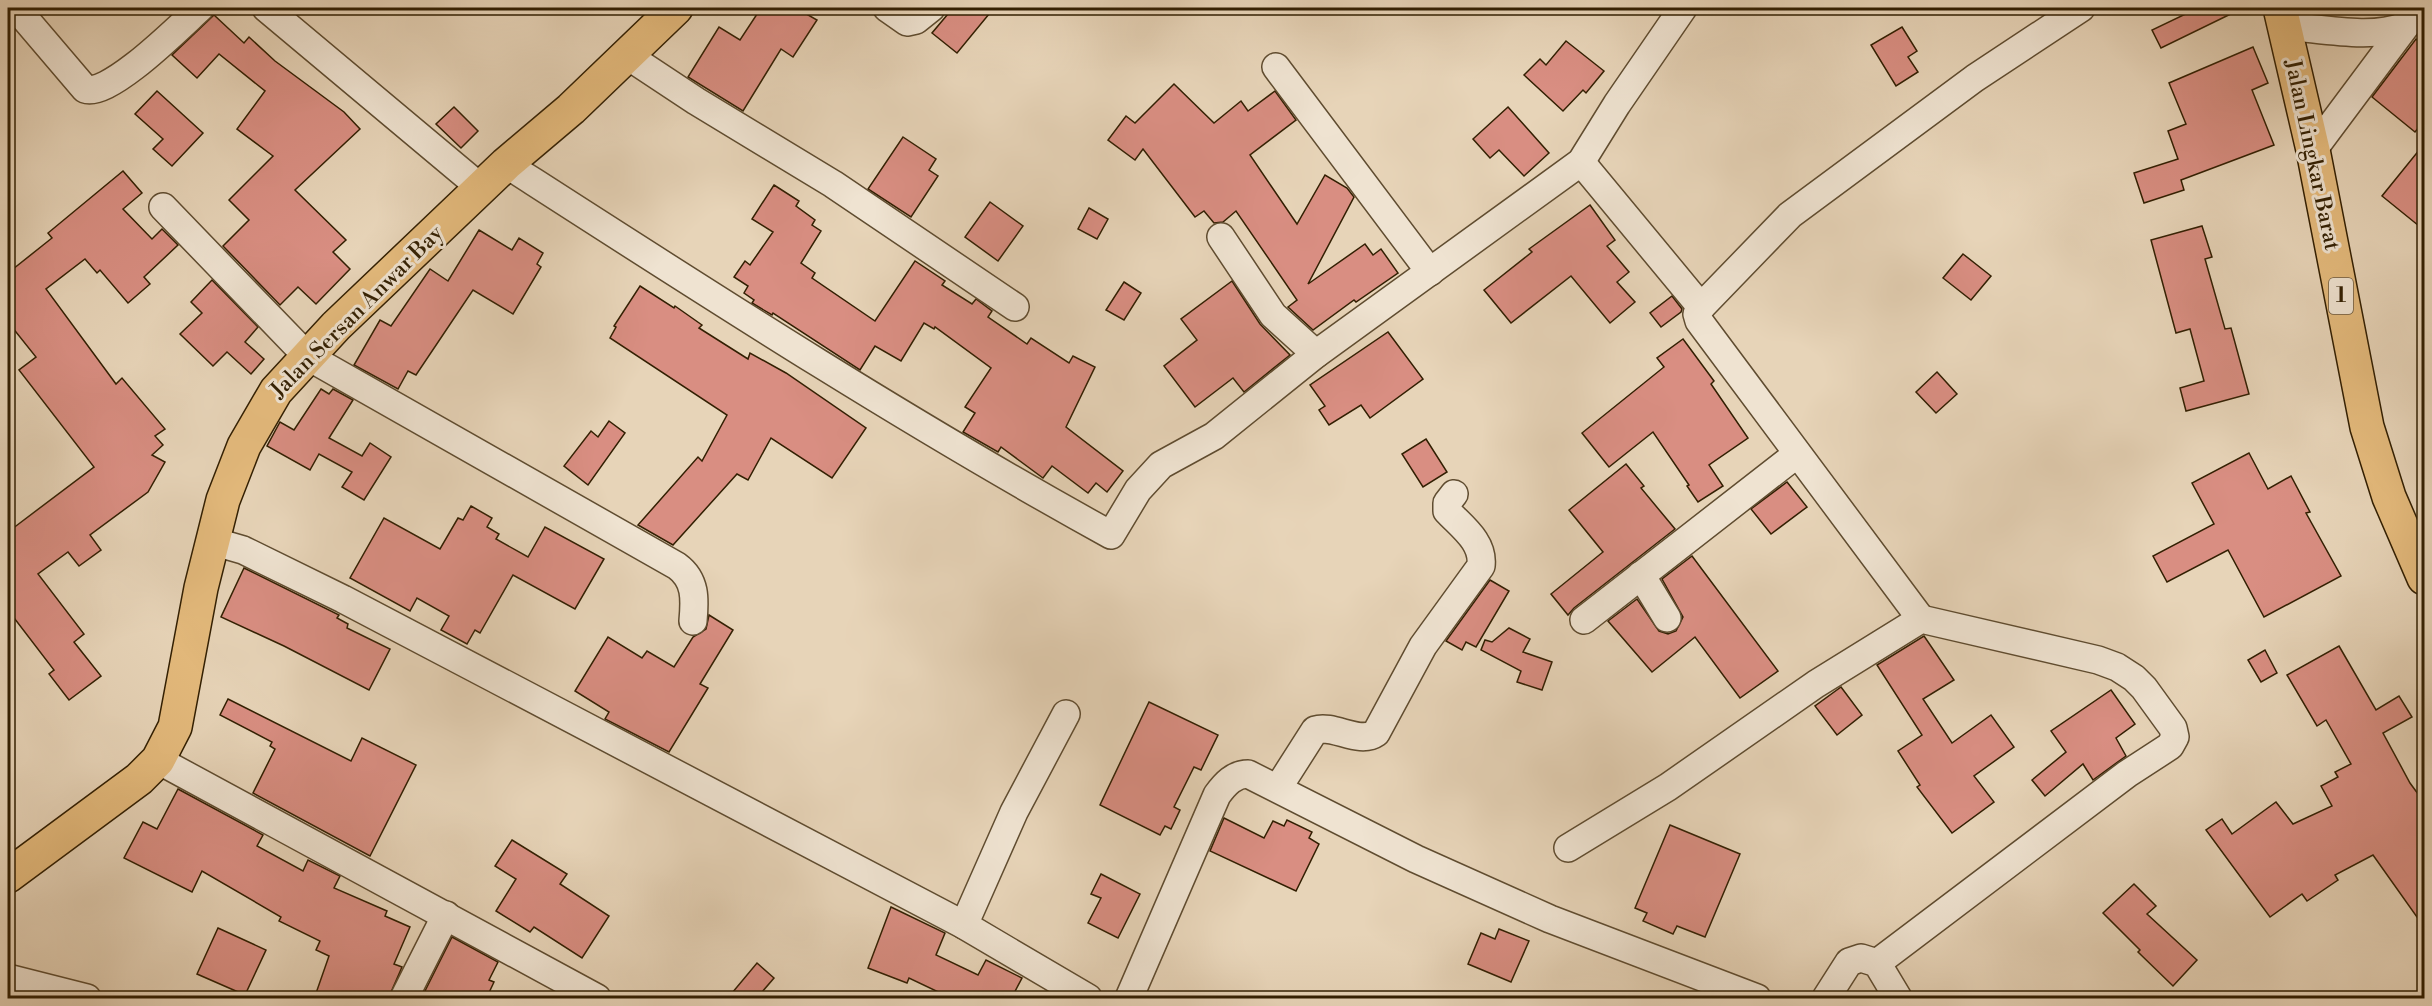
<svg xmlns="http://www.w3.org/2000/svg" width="2432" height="1006" viewBox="0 0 2432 1006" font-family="'Libre Bodoni',serif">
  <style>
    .building { fill: #d98e82; stroke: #321f02; stroke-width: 1.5 }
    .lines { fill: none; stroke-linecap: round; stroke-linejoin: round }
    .minor-casing { stroke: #5f4c30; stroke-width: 30 }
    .major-casing { stroke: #321f02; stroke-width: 36 }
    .highway-casing { stroke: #321f02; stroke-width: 36 }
    .minor { stroke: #efe3d1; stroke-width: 27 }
    .major { stroke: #e4ba7c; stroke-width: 33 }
    .highway { stroke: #e4ba7c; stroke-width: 33 }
    .labels { text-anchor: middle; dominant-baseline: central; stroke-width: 6; stroke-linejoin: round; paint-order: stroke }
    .shield { fill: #efe3d1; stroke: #6b5a40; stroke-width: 1.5 }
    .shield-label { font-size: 21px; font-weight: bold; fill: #321f02 }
    .street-label { font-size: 22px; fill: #321f02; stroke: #efe3d1 }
  </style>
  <rect width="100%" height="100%" fill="#e7d4b8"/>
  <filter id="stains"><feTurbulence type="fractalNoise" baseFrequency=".00333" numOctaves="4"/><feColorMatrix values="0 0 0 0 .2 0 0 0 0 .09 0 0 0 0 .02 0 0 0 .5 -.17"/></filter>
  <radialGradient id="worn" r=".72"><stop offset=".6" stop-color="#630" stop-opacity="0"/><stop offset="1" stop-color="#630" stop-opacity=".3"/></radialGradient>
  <g class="building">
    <path d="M761 8H796L817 20 793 57 781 49 743 111 688 77 719 27 740 40Z"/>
    <path d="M953 8H994L957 53 932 33Z"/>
    <path d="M2198 8H2243L2161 48 2152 30Z"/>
    <path d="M214 15 244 43 249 37 275 61 344 112 360 129 295 190 346 240 333 252 350 269 316 304 298 287 280 305 223 246 249 220 229 200 273 156 237 129 265 91 219 54 197 78 172 55Z"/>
    <path d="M1902 27 1917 51 1908 57 1918 72 1896 86 1871 45Z"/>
    <path d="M2416 39 2424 46V121L2415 132 2372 97Z"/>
    <path d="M1566 41 1604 71 1586 93 1583 90 1563 111 1524 75 1540 59 1546 65Z"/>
    <path d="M2253 47 2268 83 2252 90 2274 145 2181 180 2184 190 2144 203 2134 173 2178 159 2168 131 2186 124 2169 83Z"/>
    <path d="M1174 84 1214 123 1241 101 1248 111 1275 91 1296 120 1250 155 1297 224 1325 175 1347 188 1354 197 1308 284 1365 244 1373 255 1381 249 1398 273 1356 302 1354 300 1313 330 1288 307 1297 300 1236 211 1223 222 1214 223 1204 211 1195 217 1143 149 1135 160 1108 140 1126 116 1135 123Z"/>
    <path d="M157 91 203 133 172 166 153 149 163 139 135 114Z"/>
    <path d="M454 107 478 131 461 148 436 124Z"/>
    <path d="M1508 107 1549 153 1524 176 1499 150 1490 158 1473 139Z"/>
    <path d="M903 137 936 159 929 170 938 176 911 217 868 189Z"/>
    <path d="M2424 144V230L2382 196Z"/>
    <path d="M123 171 142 193 123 209 152 239 162 229 178 245 144 277 150 284 128 303 100 270 97 273 85 259 46 289 116 384 122 378 165 429 155 436 163 445 152 455 165 462 148 492 90 535 101 550 79 566 68 552 38 574 84 634 74 642 101 676 69 700 49 674 54 670 8 610V532L94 467 19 370 36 357 8 322V273L52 238 48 233Z"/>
    <path d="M774 185 799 201 796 206 815 220 812 225 821 231 801 263 815 273 812 278 875 321 915 261 945 281 942 285 972 304 976 299 992 311 988 317 1027 344 1031 338 1069 363 1073 356 1095 367 1066 427 1123 471 1107 492 1096 483 1088 493 1052 466 1043 478 1001 447 998 452 963 432 975 413 965 407 991 368 935 327 934 329 924 323 901 361 875 346 860 370 773 313 772 315 752 303 754 300 744 293 748 286 734 277 745 261 750 265 773 232 752 219Z"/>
    <path d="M990 202 1023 226 998 261 965 237Z"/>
    <path d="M1590 205 1615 240 1607 246 1629 272 1617 282 1635 302 1610 323 1571 276 1511 323 1484 290 1532 252 1529 249Z"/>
    <path d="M1089 208 1108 219 1097 239 1078 229Z"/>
    <path d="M2202 226 2212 257 2205 259 2225 329 2231 328 2249 394 2186 411 2180 388 2204 381 2190 329 2176 333 2151 240Z"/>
    <path d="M479 230 512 250 519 238 543 253 537 264 541 267 513 314 473 290 416 375 408 371 398 389 354 365 380 320 391 326 430 269 448 281Z"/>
    <path d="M1963 254 1991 276 1971 300 1943 278Z"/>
    <path d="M212 280 258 327 245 342 264 359 251 374 227 352 213 366 180 334 202 313 191 302Z"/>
    <path d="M1232 281 1260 324 1290 355 1244 392 1233 378 1195 407 1164 366 1197 340 1181 319Z"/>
    <path d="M1124 282 1141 293 1124 320 1106 310Z"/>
    <path d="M640 286 674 308 675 306 702 325 699 328 748 359 750 353 786 373 866 428 832 478 771 438 748 480 737 474 673 545 638 525 698 457 702 461 727 415 610 338 616 327 614 326Z"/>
    <path d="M1672 296 1682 309 1681 312 1661 327 1650 313Z"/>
    <path d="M1388 332 1423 379 1370 418 1361 405 1329 425 1319 410 1325 406 1310 385Z"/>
    <path d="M1683 339 1714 381 1711 384 1748 438 1709 465 1723 486 1698 502 1687 486 1689 485 1653 432 1609 467 1582 433 1664 367 1657 358Z"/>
    <path d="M1937 372 1957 394 1936 413 1916 392Z"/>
    <path d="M321 389 329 394 333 389 353 400 329 438 362 456 370 443 391 457 364 500 342 487 352 472 319 454 310 470 267 446 280 422 294 430Z"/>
    <path d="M609 421 625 433 588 485 564 466 591 431 598 437Z"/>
    <path d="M1426 439 1447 472 1423 487 1402 454Z"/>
    <path d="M2249 453 2268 489 2291 476 2310 512 2306 513 2341 576 2264 617 2228 550 2167 582 2153 556 2214 524 2192 483Z"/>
    <path d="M1626 464 1644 486 1641 488 1675 529 1574 608 1568 615 1551 594 1603 552 1569 510Z"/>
    <path d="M1787 482 1807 507 1771 534 1751 509Z"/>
    <path d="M471 506 492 518 487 527 499 534 496 539 528 557 545 527 604 559 575 609 513 575 480 633 475 630 467 644 441 630 449 616 417 598 410 611 350 578 384 518 440 549 458 518 463 520Z"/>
    <path d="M1692 556 1778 671 1740 698 1695 637 1652 672 1608 621 1637 599 1659 631 1668 634 1676 631 1683 617 1662 579Z"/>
    <path d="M244 568 339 615 337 618 348 624 347 628 390 649 369 690 284 646 221 617Z"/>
    <path d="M1490 580 1509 591 1476 647 1466 642 1462 650 1446 641Z"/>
    <path d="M709 615 733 630 700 684 708 688 669 752 605 719 609 712 575 691 608 637 642 658 647 651 674 667 693 637 706 629Z"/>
    <path d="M1509 628 1530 639 1523 652 1552 662 1542 690 1517 682 1521 671 1481 650 1485 640 1492 642Z"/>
    <path d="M1924 636 1954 680 1923 699 1952 743 1991 715 2014 747 1974 776 1994 802 1952 833 1917 787 1920 785 1898 751 1922 735 1877 665Z"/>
    <path d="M2339 646 2376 710 2399 696 2412 717 2383 733 2410 783 2424 802V927L2373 855 2335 875 2338 880 2307 901 2302 894 2270 917 2206 830 2222 819 2232 834 2276 802 2293 824 2332 806 2321 786 2338 777 2335 772 2351 764 2326 720 2317 726 2287 675Z"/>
    <path d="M2265 650 2277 673 2261 682 2248 660Z"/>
    <path d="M1841 687 1862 715 1837 735 1815 706Z"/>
    <path d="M2111 690 2135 724 2116 738 2126 756 2093 780 2083 764 2045 796 2032 780 2066 752 2051 731Z"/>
    <path d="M228 699 351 761 362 738 416 765 370 856 253 793 275 749 270 746 272 742 220 715Z"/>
    <path d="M1149 702 1218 735 1201 770 1194 767 1174 807 1180 810 1171 829 1165 826 1160 835 1100 805Z"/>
    <path d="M178 789 263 835 257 846 303 871 308 860 340 876 334 888 387 911 385 916 410 927 394 964 402 967 388 999H314L329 956 316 950 320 941 279 921 281 917 202 871 192 892 124 858 143 822 157 829Z"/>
    <path d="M1224 818 1264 838 1273 821 1284 826 1287 820 1312 832 1309 838 1319 844 1296 891 1210 851Z"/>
    <path d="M1670 825 1740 854 1705 937 1677 926 1673 934 1643 921 1647 913 1635 908Z"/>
    <path d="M512 840 567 874 560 884 609 916 582 958 534 927 530 932 496 911 516 879 495 866Z"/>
    <path d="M1101 874 1140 894 1118 938 1088 923 1101 898 1091 894Z"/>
    <path d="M2134 884 2156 906 2147 914 2197 960 2173 986 2138 952 2140 950 2103 913Z"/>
    <path d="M891 907 945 933 936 955 978 975 986 960 1022 978 1011 999H953L909 978 907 983 868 968Z"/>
    <path d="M218 928 266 950 245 995 197 974Z"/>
    <path d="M1499 929 1529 941 1511 982 1468 964 1481 933 1495 939Z"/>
    <path d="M452 937 498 962 489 980 494 982 486 999H421Z"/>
    <path d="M757 963 774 978 756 999H727Z"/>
  </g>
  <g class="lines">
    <g class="minor-casing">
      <g id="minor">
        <path d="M16 8 85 89C109 98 181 25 200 8"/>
        <path d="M266 8 481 188"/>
        <path d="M887 8 907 22 916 20 931 8"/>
        <path d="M2284 26C2318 28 2373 40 2404 26"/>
        <path d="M628 56 696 101 833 184 1015 307"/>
        <path d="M1276 67 1430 272"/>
        <path d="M2313 150 2419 8"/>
        <path d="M1581 162 1701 307 1790 215 1975 78 2081 8"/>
        <path d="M506 164C705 292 904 421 1111 535L1138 490 1161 465 1214 436 1316 354 1581 162 1617 104 1683 8"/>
        <path d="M163 207 307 356 677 566C696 580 695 599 693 621"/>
        <path d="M1221 237 1273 315 1316 354"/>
        <path d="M1701 307 1697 314 1699 321 1921 619"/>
        <path d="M212 541 243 550 343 599 964 925 1088 998"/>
        <path d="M1641 575 1667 618"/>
        <path d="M1584 620 1797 454"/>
        <path d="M158 760 597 998"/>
        <path d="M1278 788 1315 730C1334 724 1359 745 1376 733L1423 646 1481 566C1484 542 1462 527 1447 511V503L1454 494"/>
        <path d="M1568 848 1668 787 1816 684 1921 619 2098 660 2117 667 2134 678 2144 688 2173 728 2175 737 2170 746 2127 774 1877 963"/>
        <path d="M964 925 1014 812 1066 714"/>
        <path d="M8 978 87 998"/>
        <path d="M404 998 446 915"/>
        <path d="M1129 998 1217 795C1225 784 1234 774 1248 774L1416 859 1550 919 1757 998"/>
        <path d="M1826 998 1849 962 1861 958 1877 963 1898 998"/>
      </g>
    </g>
    <g class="major-casing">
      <path id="major" d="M8 876 139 779 158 760 175 727 201 588 223 500 244 446 276 391 336 326 506 164 571 109 676 8"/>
    </g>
    <g class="highway-casing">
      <path id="highway" d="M2280 8 2313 150 2367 427 2389 497 2424 578"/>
    </g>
    <use href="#minor" class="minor"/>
    <use href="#major" class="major"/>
    <use href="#highway" class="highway"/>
  </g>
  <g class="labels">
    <rect class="shield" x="2329" y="278" width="24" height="36" rx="4.5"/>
    <g class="shield-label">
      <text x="2341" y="296">1</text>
    </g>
    <g class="street-label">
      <text transform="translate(2312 155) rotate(78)">Jalan Lingkar Barat</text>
      <text transform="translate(357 312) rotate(-45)">Jalan Sersan Anwar Bay</text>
    </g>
  </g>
  <rect width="2432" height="1006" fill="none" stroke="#e7d4b8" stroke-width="30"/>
  <rect x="9" y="9" width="2414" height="988" fill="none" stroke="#321f02" stroke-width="3"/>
  <rect x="15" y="15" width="2402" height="976" fill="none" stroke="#321f02" stroke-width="1.5"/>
  <rect width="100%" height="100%" filter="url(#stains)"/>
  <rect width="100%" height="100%" fill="url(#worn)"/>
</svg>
